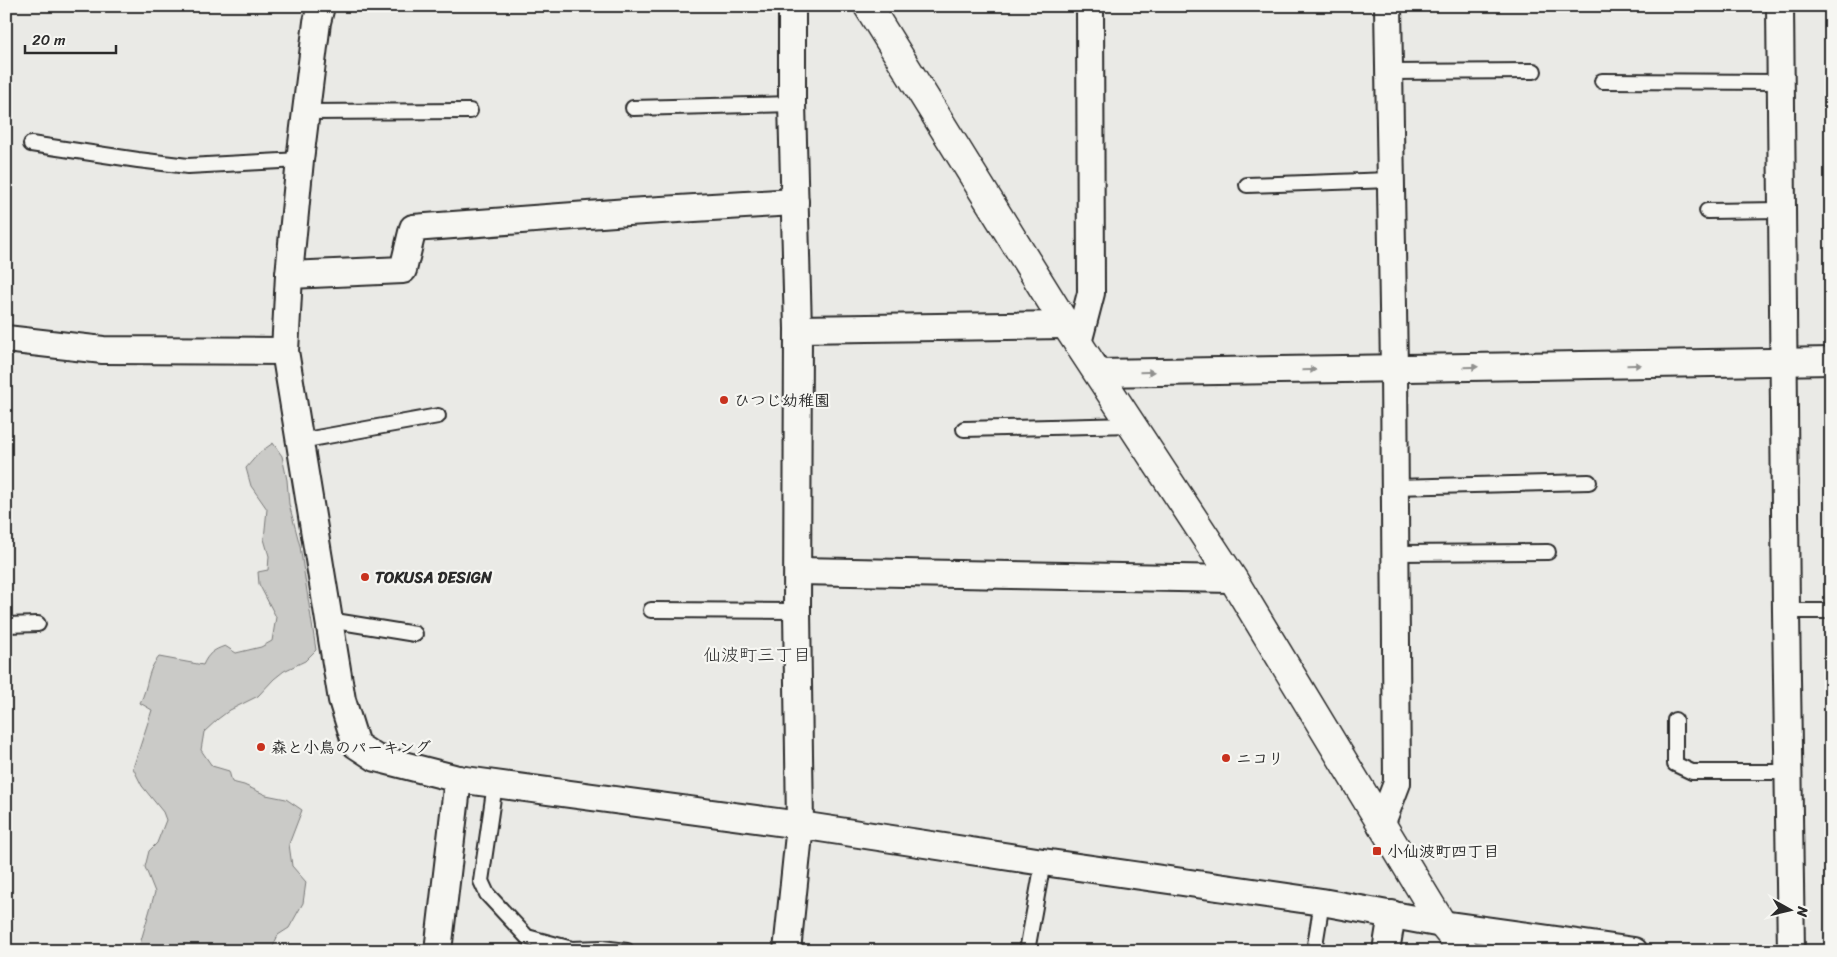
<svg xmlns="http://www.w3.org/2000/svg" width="1837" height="957" viewBox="0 0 1837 957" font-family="Sriracha,'Klee One',sans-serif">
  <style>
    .green { fill: #cacac7; stroke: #7a7a79 }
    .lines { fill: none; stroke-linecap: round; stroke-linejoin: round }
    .service-casing { stroke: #2b2b2b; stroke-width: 18 }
    .minor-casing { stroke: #2b2b2b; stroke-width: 30 }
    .tertiary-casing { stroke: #2b2b2b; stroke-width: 31 }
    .service { stroke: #f6f6f2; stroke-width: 14 }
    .minor { stroke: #f6f6f2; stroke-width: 26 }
    .tertiary { stroke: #f6f6f2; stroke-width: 28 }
    .oneway { fill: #90908e }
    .poi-dot { fill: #c8321e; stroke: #f6f6f2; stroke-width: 2 }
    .labels { text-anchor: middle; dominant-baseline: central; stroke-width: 4.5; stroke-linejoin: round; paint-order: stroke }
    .poi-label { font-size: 16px; font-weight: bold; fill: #2b2b2b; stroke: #f6f6f2; text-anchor: start }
    .neighbourhood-label { font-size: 18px; fill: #2b2b2b; stroke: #f6f6f2 }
  </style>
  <rect width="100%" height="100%" fill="#eaeae6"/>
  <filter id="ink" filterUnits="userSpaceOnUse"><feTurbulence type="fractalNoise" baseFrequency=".02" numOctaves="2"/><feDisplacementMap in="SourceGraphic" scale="10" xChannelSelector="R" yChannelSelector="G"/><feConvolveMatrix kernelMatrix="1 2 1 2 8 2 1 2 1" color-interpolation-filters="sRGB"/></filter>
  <g filter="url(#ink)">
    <path class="green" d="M273 443 282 456 287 480 289 504 300 546 316 650 305 661 284 671 274 679 258 696 230 710 218 719 204 732 201 750 212 766 229 771 232 782 244 785 266 795 286 799 302 810 289 844 292 866 306 882 303 903 289 928 278 935 271 951H138L155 892 145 867 149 851 157 843 166 820 163 812 142 786 133 768 152 710 140 703C149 686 146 671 159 657L203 665C208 654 213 650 225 646L236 653 261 647 272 641 276 617 259 584 258 572 268 570 269 556 264 539 267 509 251 486 246 468 259 453Z"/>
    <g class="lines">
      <g class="service-casing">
        <g id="service">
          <path d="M1388 72 1534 71"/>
          <path d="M1602 81 1780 82"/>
          <path d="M633 108 792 104"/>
          <path d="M305 112 470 111"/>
          <path d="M31 144 138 160 188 166 300 160"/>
          <path d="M1247 185 1390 180"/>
          <path d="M1707 211 1781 210"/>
          <path d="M964 429 1132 425"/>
          <path d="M300 441 438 416"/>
          <path d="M1395 487 1589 482"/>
          <path d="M1396 553 1548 552"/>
          <path d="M651 610 797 611"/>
          <path d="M1786 611H1831"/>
          <path d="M329 620 415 634"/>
          <path d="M6 625 38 624"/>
          <path d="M1675 720V764L1692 772H1788"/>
          <path d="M495 784 481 881 487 894 527 937 572 949 602 948 627 951"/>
          <path d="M1027 951 1043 862"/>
          <path d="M1314 951 1322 902"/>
        </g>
      </g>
      <g class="minor-casing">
        <g id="minor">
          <path d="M321 6 317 22 300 160 289 275 285 351 342 700 356 745 376 758 458 779 800 825 1043 862 1322 902 1442 924 1634 951"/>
          <path d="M1780 6 1786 611 1791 951"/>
          <path d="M289 275 403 270 413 228 628 212 795 202"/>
          <path d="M798 329 1066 325"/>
          <path d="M6 339 103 350 285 351"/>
          <path d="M1078 343 1091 293 1090 6"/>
          <path d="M1098 373 1831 361"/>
          <path d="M798 571 1233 579"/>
          <path d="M1381 825 1397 783 1394 368 1388 6"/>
          <path d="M438 951 458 779"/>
          <path d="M787 951 800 825 797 611 798 329 792 104V6"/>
          <path d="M1386 951 1392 914"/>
        </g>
      </g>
      <g class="tertiary-casing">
        <path id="tertiary" d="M868 6 1066 325 1233 579 1442 924 1464 951"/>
      </g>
      <use href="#service" class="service"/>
      <use href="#minor" class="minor"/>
      <use href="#tertiary" class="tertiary"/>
    </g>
    <defs><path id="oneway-solid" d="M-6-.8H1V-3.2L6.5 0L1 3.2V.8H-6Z" transform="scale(1.25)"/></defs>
    <g class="oneway">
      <use href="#oneway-solid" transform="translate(1634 365) rotate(-1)"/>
      <use href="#oneway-solid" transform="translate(1471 367) rotate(-1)"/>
      <use href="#oneway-solid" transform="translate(1309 370) rotate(-1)"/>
      <use href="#oneway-solid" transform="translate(1147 372) rotate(-1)"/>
    </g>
  </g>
  <g class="poi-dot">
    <circle cx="724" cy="400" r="5"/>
    <circle cx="365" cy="577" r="5"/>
    <circle cx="261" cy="747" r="5"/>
    <circle cx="1226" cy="758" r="5"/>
    <rect x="1372" y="846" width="10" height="10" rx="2.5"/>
  </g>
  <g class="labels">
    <g class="poi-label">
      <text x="734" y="400">ひつじ幼稚園</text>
      <text x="375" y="577">TOKUSA DESIGN</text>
      <text x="271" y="747">森と小鳥のパーキング</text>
      <text x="1236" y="758">ニコリ</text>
      <text x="1387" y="851">小仙波町四丁目</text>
    </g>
    <g class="neighbourhood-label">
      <text x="757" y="655">仙波町三丁目</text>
    </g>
  </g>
  <rect width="1837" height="957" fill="none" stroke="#f6f6f2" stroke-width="25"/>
  <rect x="12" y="12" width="1812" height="932" fill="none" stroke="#2b2b2b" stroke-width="2" filter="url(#ink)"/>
  <g transform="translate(1790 910) rotate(98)" stroke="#f6f6f2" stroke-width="4" paint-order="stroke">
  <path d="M0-4L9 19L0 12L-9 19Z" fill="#2b2b2b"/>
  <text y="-8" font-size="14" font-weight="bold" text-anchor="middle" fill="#2b2b2b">N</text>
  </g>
  <path d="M25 45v8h91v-8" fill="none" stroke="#2b2b2b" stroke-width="2.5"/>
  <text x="32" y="45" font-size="15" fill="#2b2b2b" stroke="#f6f6f2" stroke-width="4" paint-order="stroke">20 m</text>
</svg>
